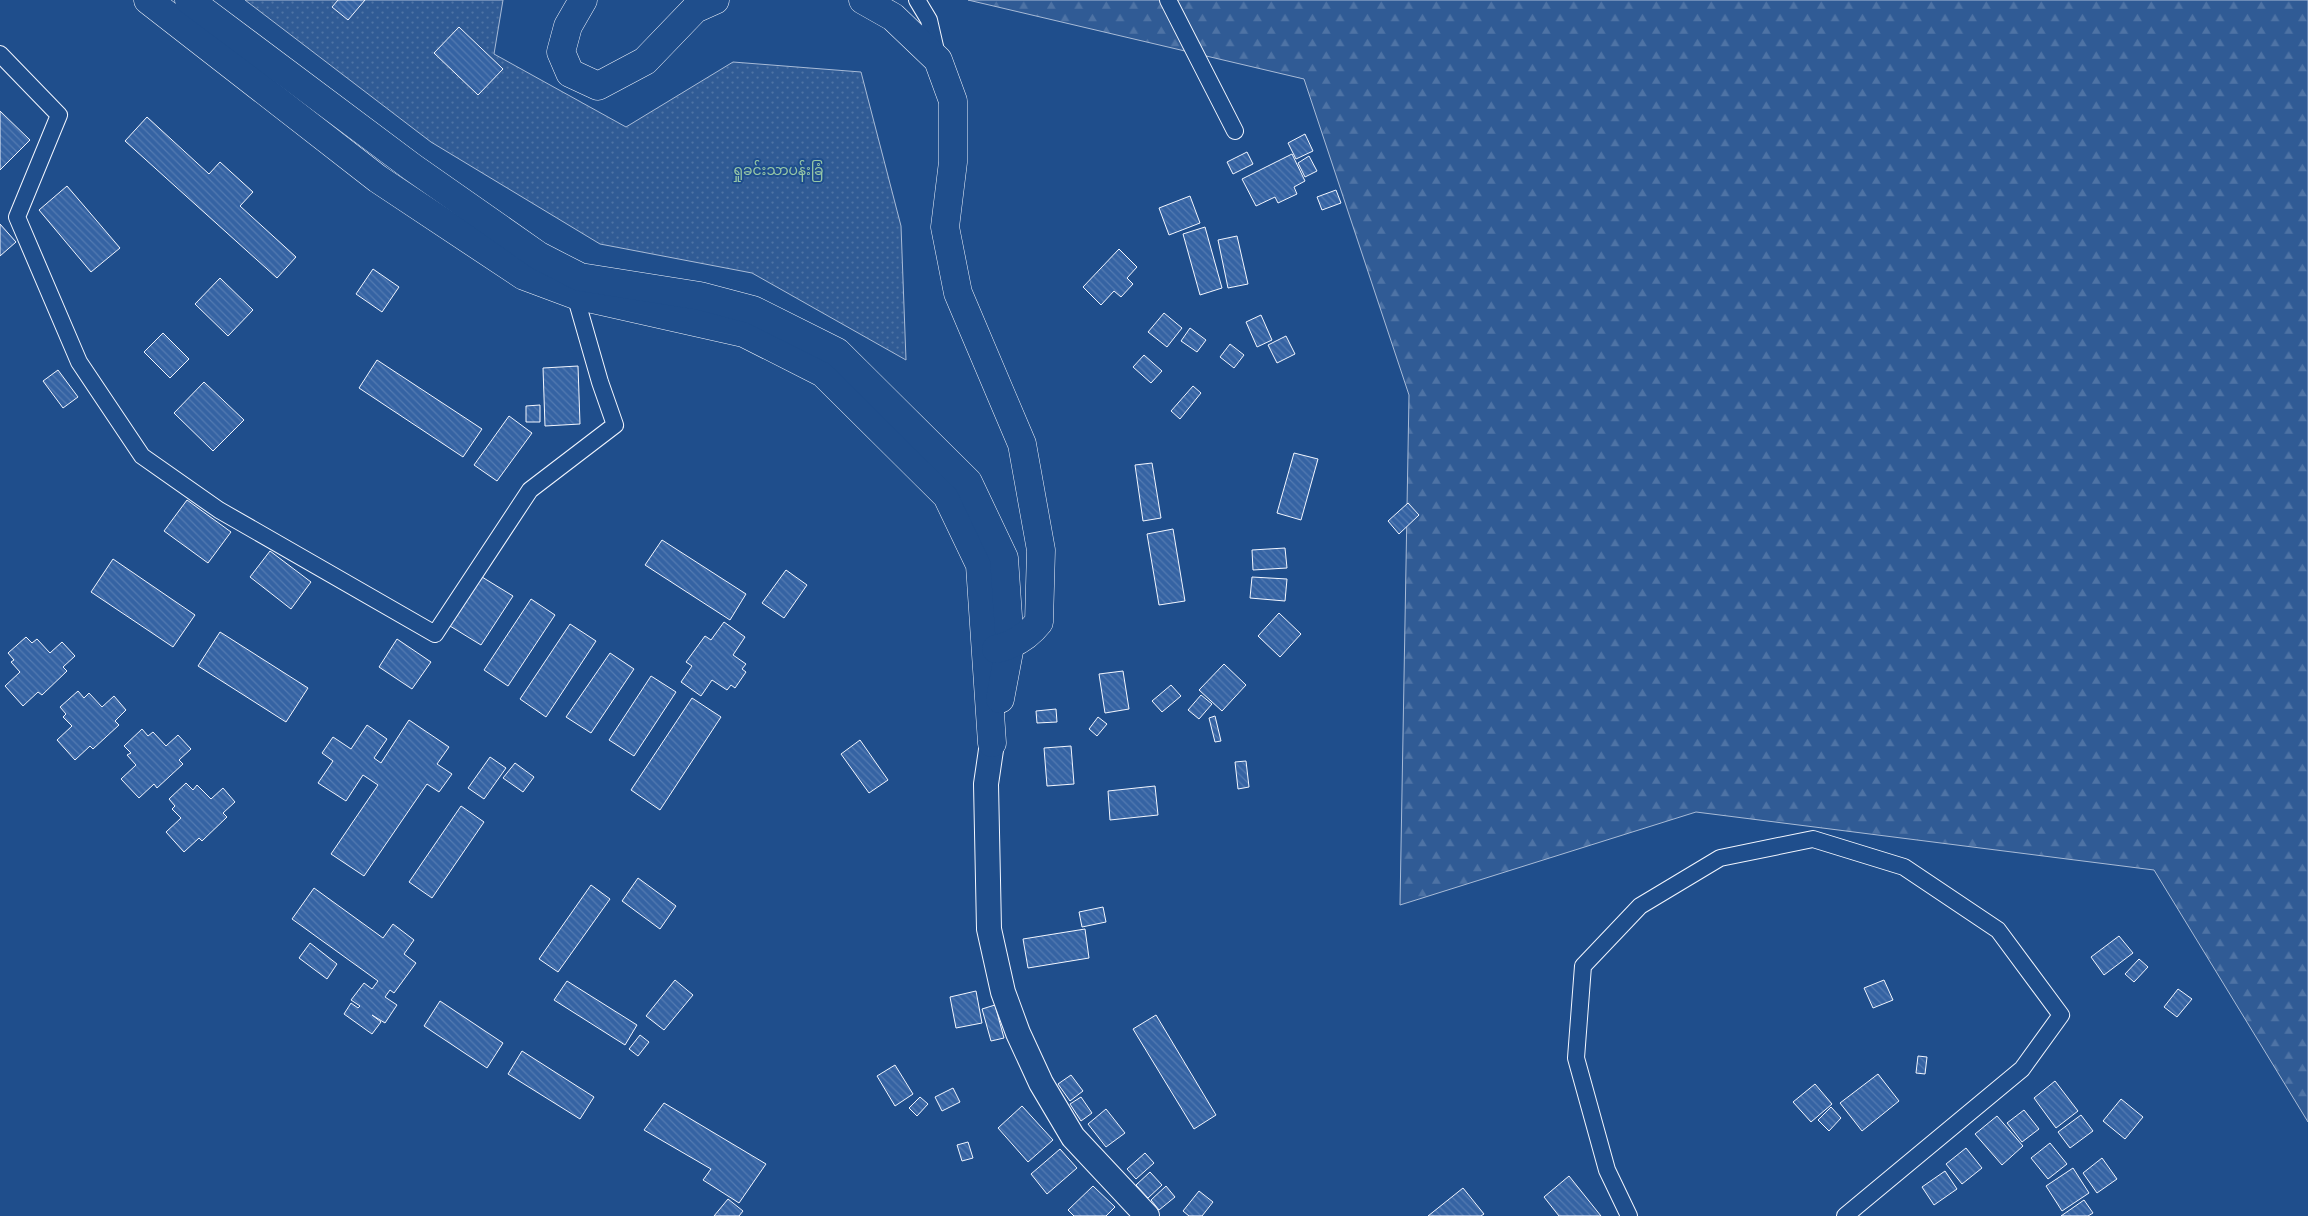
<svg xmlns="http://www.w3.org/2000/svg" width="2308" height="1216" viewBox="0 0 2308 1216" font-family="'Source Sans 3','Noto Sans Myanmar',sans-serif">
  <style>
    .forest { fill: url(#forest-firs); stroke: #a8bbd7 }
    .park { fill: url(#park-dots); stroke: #a8bbd7 }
    .building { fill: url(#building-back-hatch); stroke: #f2f6ff }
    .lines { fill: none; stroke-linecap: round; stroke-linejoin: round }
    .minor-casing { stroke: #f2f6ff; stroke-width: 18 }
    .secondary-casing { stroke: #f2f6ff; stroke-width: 26 }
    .trunk-casing { stroke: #f2f6ff; stroke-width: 29 }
    .minor { stroke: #1f4e8c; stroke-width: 16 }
    .secondary { stroke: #1f4e8c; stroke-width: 24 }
    .trunk { stroke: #1f4e8c; stroke-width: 28 }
    .labels { text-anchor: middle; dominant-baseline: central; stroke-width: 4; stroke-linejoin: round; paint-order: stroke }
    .park-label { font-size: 14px; fill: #97c8a6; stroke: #1f4e8c }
  </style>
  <defs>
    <pattern id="forest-firs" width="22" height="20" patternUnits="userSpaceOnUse" patternTransform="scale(1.25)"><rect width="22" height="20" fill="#305b95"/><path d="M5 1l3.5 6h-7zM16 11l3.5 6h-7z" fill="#4e73a5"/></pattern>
    <pattern id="park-dots" width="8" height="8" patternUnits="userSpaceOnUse" patternTransform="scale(1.25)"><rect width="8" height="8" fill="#305b95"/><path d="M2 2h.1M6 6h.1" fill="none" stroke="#4e73a5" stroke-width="1.8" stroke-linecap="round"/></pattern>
    <pattern id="building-back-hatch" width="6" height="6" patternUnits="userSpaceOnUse" patternTransform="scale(1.25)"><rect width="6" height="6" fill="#3563a3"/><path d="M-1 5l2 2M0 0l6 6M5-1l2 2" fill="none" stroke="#537ab1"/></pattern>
  </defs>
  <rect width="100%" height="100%" fill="#1f4e8c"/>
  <path class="forest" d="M968 0H2308V1122L2154 870 1696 812 1400 905 1409 395 1304 79Z"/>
  <path class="park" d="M245 0H503L494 54 626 127 733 62 861 72 901 226 906 360 752 273 600 244 431 142Z"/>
  <g class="building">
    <path d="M338 0H365L348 20 332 7Z"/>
    <path d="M459 27 503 69 478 95 434 53Z"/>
    <path d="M0 111 30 140 0 170Z"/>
    <path d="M147 117 209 174 220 162 253 192 240 206 296 257 277 278 125 141Z"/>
    <path d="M1305 134 1313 151 1296 159 1288 143Z"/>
    <path d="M1247 152 1253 164 1233 174 1227 162Z"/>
    <path d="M1292 154 1305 181 1294 187 1297 194 1278 203 1275 197 1256 206 1242 179Z"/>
    <path d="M1309 156 1317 171 1305 177 1298 163Z"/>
    <path d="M67 186 120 248 91 272 39 210Z"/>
    <path d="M1336 190 1341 203 1322 210 1317 197Z"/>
    <path d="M1190 196 1200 223 1169 235 1159 208Z"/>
    <path d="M0 224 16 242 0 256Z"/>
    <path d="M1205 227 1222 288 1200 295 1183 234Z"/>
    <path d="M1237 236 1248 284 1228 288 1218 240Z"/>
    <path d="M1119 249 1137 267 1127 278 1133 284 1121 297 1114 291 1101 305 1083 287Z"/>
    <path d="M373 269 399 287 382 312 356 294Z"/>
    <path d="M220 278 253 310 228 336 195 304Z"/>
    <path d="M1164 313 1182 328 1167 347 1148 332Z"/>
    <path d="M1261 315 1272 340 1257 347 1246 322Z"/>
    <path d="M1190 328 1206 340 1197 352 1181 341Z"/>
    <path d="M163 333 189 359 170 378 144 352Z"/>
    <path d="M1286 336 1295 354 1277 363 1268 345Z"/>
    <path d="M1230 344 1244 355 1234 368 1220 357Z"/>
    <path d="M1144 355 1162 371 1151 383 1133 367Z"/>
    <path d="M377 360 482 429 463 457 359 388Z"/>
    <path d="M578 366 580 424 545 426 543 368Z"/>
    <path d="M58 370 78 397 63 408 43 381Z"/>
    <path d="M204 382 244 420 213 451 174 413Z"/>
    <path d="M1193 386 1201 393 1180 419 1171 411Z"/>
    <path d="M540 405V422H526V406Z"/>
    <path d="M509 416 532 433 497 481 474 465Z"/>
    <path d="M1294 453 1318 459 1301 520 1277 513Z"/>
    <path d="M1152 463 1161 518 1143 521 1135 465Z"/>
    <path d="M187 500 231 532 208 563 164 531Z"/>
    <path d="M1408 503 1419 515 1399 534 1388 521Z"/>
    <path d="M1173 529 1185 601 1159 605 1147 534Z"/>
    <path d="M662 540 746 594 730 620 645 565Z"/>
    <path d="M1285 548 1287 568 1253 570 1252 550Z"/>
    <path d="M270 551 311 582 291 609 250 577Z"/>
    <path d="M113 559 195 615 173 647 91 592Z"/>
    <path d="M786 570 807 585 784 618 762 603Z"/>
    <path d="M482 577 513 596 481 645 450 626Z"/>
    <path d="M1252 577 1287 579 1285 601 1250 598Z"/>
    <path d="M531 599 555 615 508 686 484 670Z"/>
    <path d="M1279 613 1301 634 1280 657 1258 636Z"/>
    <path d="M724 622 745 637 733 655 746 664 742 669 746 672 735 688 731 685 727 690 712 680 701 696 681 682 692 666 686 662 705 636 711 640Z"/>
    <path d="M570 624 596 641 546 717 520 699Z"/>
    <path d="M220 632 308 688 286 722 198 666Z"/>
    <path d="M26 637 32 643 37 639 50 653 62 642 75 656 63 667 67 671 42 695 38 692 23 706 5 686 20 672 11 662 14 660 8 653Z"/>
    <path d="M397 639 431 662 412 689 379 667Z"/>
    <path d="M610 653 634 669 591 733 566 717Z"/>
    <path d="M1224 664 1246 685 1222 711 1199 690Z"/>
    <path d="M1123 671 1129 709 1105 713 1099 674Z"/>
    <path d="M651 676 676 692 634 756 609 740Z"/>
    <path d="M1171 685 1181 696 1162 712 1152 701Z"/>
    <path d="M78 691 84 698 89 693 102 707 114 696 126 710 115 721 119 725 93 749 90 746 75 760 57 740 72 726 63 717 66 714 60 707Z"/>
    <path d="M1201 695 1212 704 1199 719 1188 710Z"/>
    <path d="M692 698 721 717 660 810 631 790Z"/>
    <path d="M1056 709 1057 722 1037 723 1036 711Z"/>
    <path d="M1215 716 1221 741 1215 742 1209 718Z"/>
    <path d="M1098 717 1107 724 1097 736 1089 729Z"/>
    <path d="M409 720 449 747 437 764 452 774 439 792 427 784 364 876 331 854 378 785 363 775 346 801 318 783 333 761 322 753 333 737 351 749 367 725 387 739 374 758 381 763Z"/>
    <path d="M142 729 148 736 153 732 166 746 178 735 191 749 179 760 183 764 157 788 154 784 139 798 121 779 136 765 127 755 131 753 124 746Z"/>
    <path d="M860 740 888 780 869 793 841 754Z"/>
    <path d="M1071 746 1074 784 1047 786 1044 748Z"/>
    <path d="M490 757 506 768 484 799 468 788Z"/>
    <path d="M1246 761 1249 787 1238 789 1235 762Z"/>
    <path d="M515 763 534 777 523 792 503 778Z"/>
    <path d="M186 783 193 790 197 785 211 799 223 788 235 802 223 813 227 817 202 841 199 838 184 852 166 832 181 818 172 809 175 806 169 799Z"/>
    <path d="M1155 786 1158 815 1110 820 1108 791Z"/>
    <path d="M461 806 484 822 432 898 409 882Z"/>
    <path d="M638 878 676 906 660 929 622 901Z"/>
    <path d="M591 885 610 899 558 972 539 959Z"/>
    <path d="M314 888 383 938 393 924 414 940 404 954 416 963 394 993 390 990 385 997 397 1005 385 1023 372 1015 381 1022 372 1034 344 1014 351 1003 358 1008 360 1006 351 1000 364 983 372 989 378 981 292 919Z"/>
    <path d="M1103 907 1106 922 1082 927 1079 912Z"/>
    <path d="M1085 929 1089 958 1028 968 1023 939Z"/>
    <path d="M2119 936 2133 953 2104 975 2091 957Z"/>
    <path d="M310 943 337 964 327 979 299 958Z"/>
    <path d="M2139 959 2148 967 2134 982 2125 974Z"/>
    <path d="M675 980 693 995 664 1030 646 1016Z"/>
    <path d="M1884 980 1893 1000 1873 1008 1864 988Z"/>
    <path d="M567 981 637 1025 625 1045 554 1000Z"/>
    <path d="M2178 989 2192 999 2177 1017 2164 1007Z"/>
    <path d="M976 991 982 1023 956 1028 950 997Z"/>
    <path d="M440 1001 503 1043 487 1068 424 1026Z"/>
    <path d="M995 1005 1004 1038 991 1041 982 1009Z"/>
    <path d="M1156 1015 1216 1115 1194 1129 1133 1029Z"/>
    <path d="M640 1035 649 1042 638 1056 629 1049Z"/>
    <path d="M522 1051 594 1097 580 1119 508 1074Z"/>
    <path d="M1918 1056 1927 1057 1925 1074 1916 1073Z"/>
    <path d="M895 1065 913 1094 895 1106 877 1076Z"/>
    <path d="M1878 1074 1899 1101 1862 1131 1840 1103Z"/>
    <path d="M1071 1075 1083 1091 1070 1101 1058 1084Z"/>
    <path d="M2055 1081 2078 1111 2056 1128 2034 1098Z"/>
    <path d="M1815 1084 1832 1104 1811 1122 1793 1102Z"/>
    <path d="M953 1088 960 1102 942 1111 935 1097Z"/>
    <path d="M920 1097 928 1104 917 1116 909 1108Z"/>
    <path d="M1081 1097 1092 1113 1081 1121 1070 1104Z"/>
    <path d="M2121 1099 2143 1117 2125 1139 2103 1121Z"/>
    <path d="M664 1103 766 1164 739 1203 703 1180 711 1169 644 1130Z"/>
    <path d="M1022 1106 1053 1140 1028 1162 998 1128Z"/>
    <path d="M1831 1107 1841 1118 1829 1131 1818 1120Z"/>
    <path d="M1106 1109 1125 1133 1106 1147 1088 1124Z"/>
    <path d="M2024 1110 2039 1129 2022 1142 2007 1123Z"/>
    <path d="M2081 1115 2093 1131 2070 1148 2058 1132Z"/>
    <path d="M1997 1116 2023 1146 2002 1165 1975 1134Z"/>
    <path d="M968 1142 973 1158 962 1161 957 1145Z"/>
    <path d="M2050 1143 2067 1164 2048 1179 2031 1158Z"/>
    <path d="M1966 1148 1982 1168 1962 1184 1946 1164Z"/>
    <path d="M1060 1149 1077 1168 1047 1194 1031 1174Z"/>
    <path d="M1145 1153 1154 1163 1136 1179 1127 1169Z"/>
    <path d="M2102 1158 2117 1179 2097 1193 2083 1173Z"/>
    <path d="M2073 1168 2089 1193 2062 1211 2046 1186Z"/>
    <path d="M1945 1171 1957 1189 1934 1205 1922 1187Z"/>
    <path d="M1150 1172 1162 1185 1148 1198 1136 1185Z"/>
    <path d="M1569 1176 1601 1216H1559L1544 1197Z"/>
    <path d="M1093 1186 1115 1207 1106 1216H1074L1068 1210Z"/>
    <path d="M1166 1186 1175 1197 1159 1210 1151 1200Z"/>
    <path d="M1463 1188 1484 1214 1481 1216H1428Z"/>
    <path d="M1199 1191 1213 1202 1202 1216H1189L1183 1211Z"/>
    <path d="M728 1199 743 1211 739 1216H714Z"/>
    <path d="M2084 1200 2093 1213 2088 1216H2061Z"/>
  </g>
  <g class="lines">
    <g class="minor-casing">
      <g id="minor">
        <path d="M917 0 929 20 937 55"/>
        <path d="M1168 0 1235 131"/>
        <path d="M0 54 59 115 17 217 79 362 142 456 219 510 435 634 530 490 615 425 600 382 575 295"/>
        <path d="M1629 1216 1607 1170 1576 1058 1583 966 1640 906 1720 858 1813 839 1904 867 1998 930 2061 1015 2022 1069 1845 1216"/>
      </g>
    </g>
    <g class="secondary-casing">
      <path id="secondary" d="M992 743 986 784 989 929 1003 992 1018 1033 1041 1083 1073 1137 1147 1216"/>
    </g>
    <g class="trunk-casing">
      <g id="trunk">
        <path d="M148 0 378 179 524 276 575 295 744 333 823 373 947 496 980 565 992 743"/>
        <path d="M189 0 412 167 539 256 580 277 700 296 753 310 837 352 968 482 1004 558 1010 646 1000 699"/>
        <path d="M583 0 568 26 561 52 570 73 598 86 645 61 695 9 715 0"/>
        <path d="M863 0 893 17 938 60 953 101V162L945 227 958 293 1022 444 1041 550 1039 622C1028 636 1013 645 996 649"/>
      </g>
    </g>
    <use href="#minor" class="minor"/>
    <use href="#secondary" class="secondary"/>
    <use href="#trunk" class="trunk"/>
  </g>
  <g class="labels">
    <g class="park-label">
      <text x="778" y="171">ရှုခင်းသာပန်းခြံ</text>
    </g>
  </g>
</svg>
